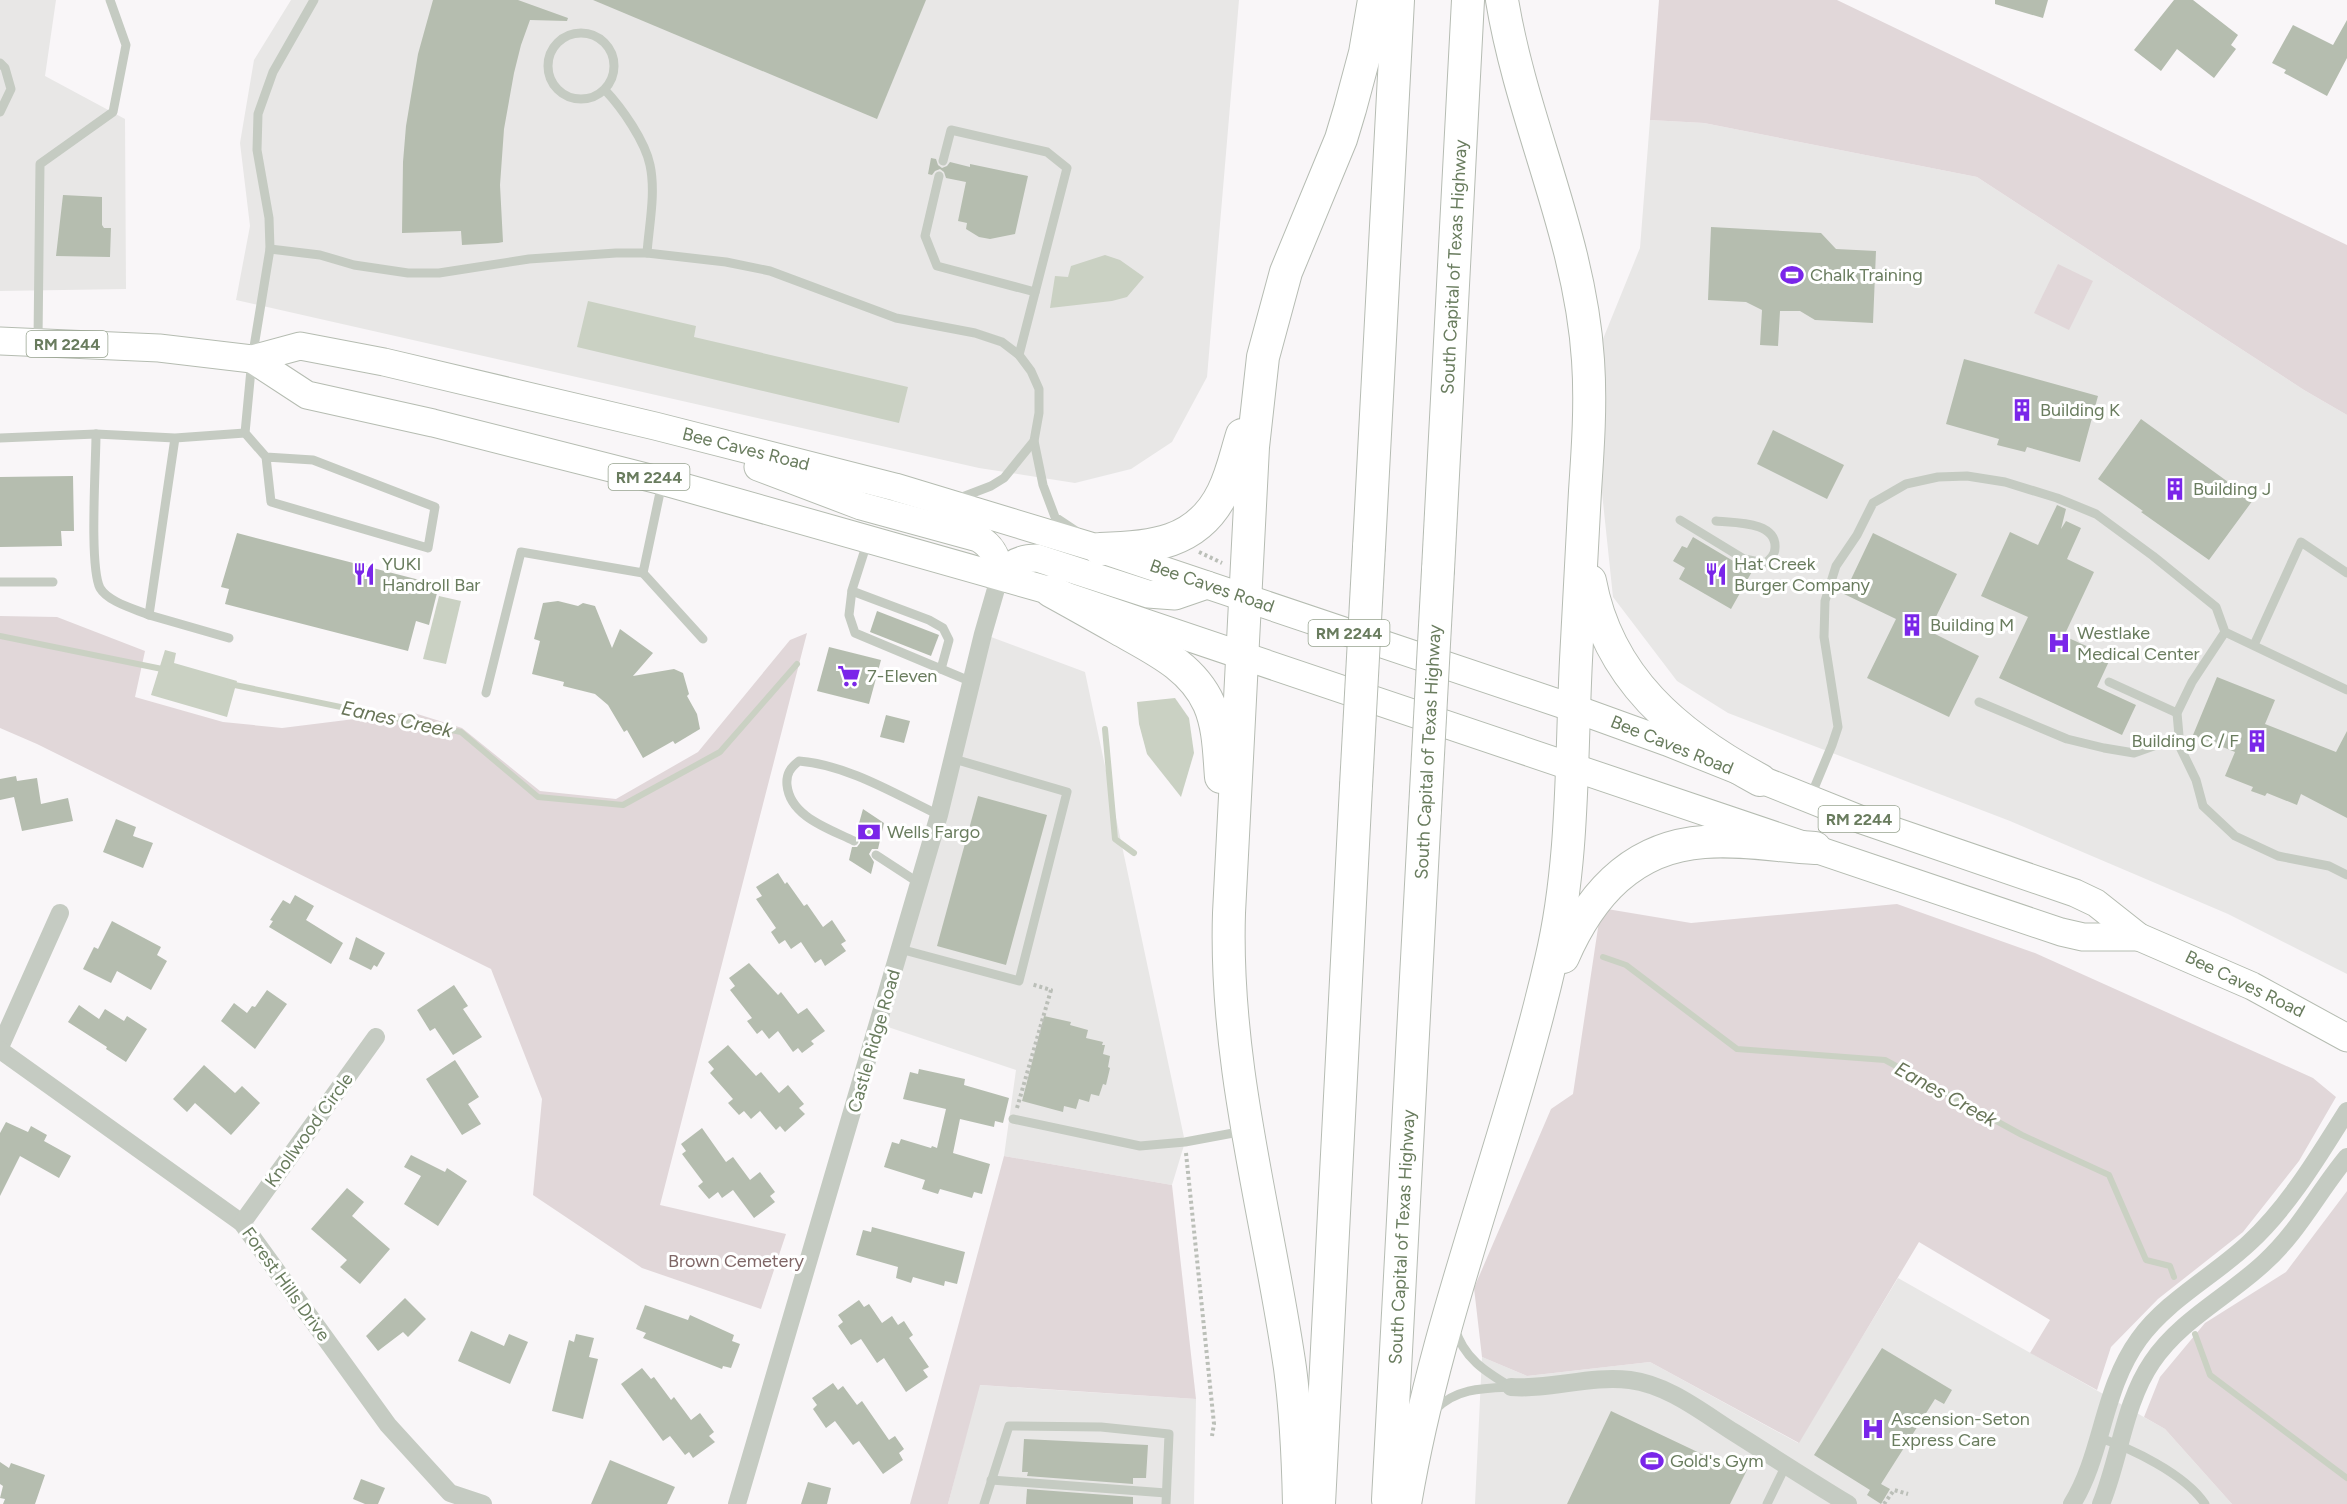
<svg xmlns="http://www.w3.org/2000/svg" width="2347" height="1504" viewBox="0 0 2347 1504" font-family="Figtree,sans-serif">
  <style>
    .built { fill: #e8e7e6 }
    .green { fill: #e1d7d9 }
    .water { fill: #cad1c3 }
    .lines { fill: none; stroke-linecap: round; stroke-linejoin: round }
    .stream { stroke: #cad1c3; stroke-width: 6 }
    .building { fill: #b5bdaf }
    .primary-casing { stroke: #b5bcb1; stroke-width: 29 }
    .highway-casing { stroke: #b6bcb3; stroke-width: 34 }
    .path { stroke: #bbbfb8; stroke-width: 4; stroke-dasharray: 3 3; stroke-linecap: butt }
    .lane { stroke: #c5cbc2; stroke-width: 9 }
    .street { stroke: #c5cbc2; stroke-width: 18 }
    .primary { stroke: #fff; stroke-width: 27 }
    .highway { stroke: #fff; stroke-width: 32 }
    .highway-bridge-casing { stroke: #b6bcb3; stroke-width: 34; stroke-linecap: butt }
    .highway-bridge { stroke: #fff; stroke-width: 32 }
    .labels { text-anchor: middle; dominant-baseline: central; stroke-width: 6; stroke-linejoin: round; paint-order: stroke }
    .shield { fill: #fff; stroke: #96a38e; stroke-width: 1.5 }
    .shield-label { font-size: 16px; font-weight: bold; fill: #697c5e }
    .street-label { font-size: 18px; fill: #697c5e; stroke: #fff }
    .poi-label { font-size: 18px; fill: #697c5e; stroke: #fff; text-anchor: start }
    .park-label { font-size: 18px; fill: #7f6666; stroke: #fff }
    .water-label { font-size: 20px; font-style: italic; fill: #687558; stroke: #fff }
  </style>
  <rect width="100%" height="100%" fill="#f9f6f8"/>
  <g class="built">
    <path d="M0 0H56L45 76 125 119 126 289 0 291Z"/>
    <path d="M291 0H1239L1207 377 1172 442 1131 469 1075 483 979 468 236 300 250 226 240 143 254 60Z"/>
    <path d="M1650 120 1704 123 1977 177 2304 390 2347 415V974L2228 914 2010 821 1728 713 1677 681 1613 597 1601 483 1606 405 1603 339 1640 248Z"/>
    <path d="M983 634 1085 672 1185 1142 1172 1185 1004 1156 1016 1070 879 1024Z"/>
    <path d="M1898 1278 2165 1429 2232 1504H1475L1482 1357 1527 1376 1650 1362 1798 1443Z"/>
    <path d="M979 1385 1196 1399 1194 1504H948Z"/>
  </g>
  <g class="green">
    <path d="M1659 0H1837L2347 245V415L2304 390 1977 177 1704 123 1650 120Z"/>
    <path d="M2058 264 2093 281 2069 330 2034 313Z"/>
    <path d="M0 616 57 617 145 651 135 697 223 722 282 728 411 712 462 728 540 791 616 799 698 752 790 640 807 633 660 1205 786 1234 761 1309 642 1268 533 1195 542 1099 491 969 37 744 0 728Z"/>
    <path d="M1897 904 2035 953 2313 1078 2336 1097 2299 1161 2243 1232 2158 1299 2111 1347 2097 1390 2030 1353 2050 1320 1919 1242 1799 1443 1650 1362 1527 1376 1482 1357 1474 1288 1551 1109 1573 1094 1601 908 1691 923Z"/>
    <path d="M1004 1156 1172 1185 1196 1399 980 1385 948 1504H910Z"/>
    <path d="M2347 1191V1504H2232L2165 1429 2144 1417 2160 1377 2205 1323 2286 1272Z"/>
  </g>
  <g class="water">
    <path d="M1105 255 1120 260 1144 277 1127 297 1112 301 1050 308 1055 276 1068 277 1071 266Z"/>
    <path d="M588 301 696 326 694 337 908 387 899 423 577 347Z"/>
    <path d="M439 596 461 601 446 664 423 659Z"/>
    <path d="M165 650 176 653 174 663 237 681 227 717 151 695Z"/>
    <path d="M1175 698 1189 718 1194 753 1181 797 1147 754 1139 724 1137 702Z"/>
  </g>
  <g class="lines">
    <g class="stream">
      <path d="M0 636 167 670"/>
      <path d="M230 684 461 732 538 797 623 805 720 752 797 664"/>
      <path d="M1105 729 1115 839 1134 853"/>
      <path d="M1603 957 1626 965 1737 1049 1885 1060 2022 1135 2109 1175 2146 1260 2170 1266 2174 1277"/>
      <path d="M2195 1334 2210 1375 2347 1478"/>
    </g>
  </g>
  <g class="building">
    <path d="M433 0H518L568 18 567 21 530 20 521 45 514 73 504 129 500 185 503 242 498 243 462 245 461 231 402 233 403 162 406 126 418 54Z"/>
    <path d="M593 0H926L877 119Z"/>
    <path d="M1995 0H2048L2043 18 1995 4Z"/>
    <path d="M2174 0H2193L2238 35 2231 45 2236 49 2214 78 2177 49 2161 71 2134 50Z"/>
    <path d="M2347 20V58L2327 96 2284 73 2286 70 2272 63 2293 25 2333 45Z"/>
    <path d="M931 158 936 159 938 165 942 168 947 166 950 162 970 167V164L1028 176 1015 234 990 239 979 237 966 229 967 223 958 221 966 182 946 178 944 172 940 169 935 171 932 175 928 174Z"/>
    <path d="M63 195 102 197V225L104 228H111L110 257 56 256Z"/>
    <path d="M1711 227 1821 233 1836 249 1876 251 1873 323 1815 320 1800 311H1780L1778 346 1760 345 1762 310 1746 302 1708 300Z"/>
    <path d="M1964 359 2098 396 2080 462 2027 447 2025 452 1997 445 1999 439 1946 424Z"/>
    <path d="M2141 419 2253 500 2209 560 2141 512 2143 511 2098 479Z"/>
    <path d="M1773 430 1844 465 1827 499 1757 464Z"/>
    <path d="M73 476 74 531H61L62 546 0 547V477Z"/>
    <path d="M2057 505 2066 509 2061 529 2066 521 2081 528 2067 559 2094 572 2064 636 2111 657 2097 687 2136 705 2122 735 1999 678 2028 617 1981 596 2010 532 2038 545Z"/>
    <path d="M237 533 439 585 429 625 416 621 408 651 225 604 229 589 221 587Z"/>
    <path d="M1873 533 1957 574 1929 631 1979 656 1949 717 1867 678 1896 619 1844 594Z"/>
    <path d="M1693 537 1740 565 1754 568 1731 609 1679 579 1685 568 1673 561 1682 546 1687 548Z"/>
    <path d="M558 601 578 606 583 603 595 606 612 648 620 629 653 653 633 676 674 669 683 673 689 694 687 696 697 714 700 729 675 744 673 741 643 758 627 730 624 732 608 705 595 694 563 686 564 682 532 674 540 641 534 639 543 603Z"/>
    <path d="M877 611 939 635 931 656 870 632Z"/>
    <path d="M829 647 881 660 869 704 817 691Z"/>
    <path d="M2217 677 2275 700 2265 724 2336 752 2347 731V818L2301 794 2297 805 2267 793 2265 796 2251 791 2253 787 2225 776 2235 752 2193 735Z"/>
    <path d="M886 715 910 721 904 743 880 737Z"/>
    <path d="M16 776 17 781 37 778 41 804 68 798 73 821 22 831 14 797 0 800V779Z"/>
    <path d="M978 796 1047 815 1006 965 937 946Z"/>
    <path d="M863 809 884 823 878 849H872L869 854 874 862 871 874 849 860 852 847H857L860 843V838L856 834Z"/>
    <path d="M116 819 136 827 133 836 153 843 143 868 103 852Z"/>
    <path d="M778 873 785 884 787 882 804 906 807 904 823 927 832 920 846 941 841 944 846 951 825 966 821 959 815 963 801 942 791 949 785 940 779 944 771 932 776 928 756 899 762 896 756 887Z"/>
    <path d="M295 895 314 906 306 920 343 943 331 964 269 927 273 921 270 920 283 900 290 904Z"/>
    <path d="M112 921 161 947 157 955 167 961 151 990 117 971 111 983 83 969 94 947 98 949Z"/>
    <path d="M356 937 385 953 377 967 374 965 371 970 349 959Z"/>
    <path d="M749 963 778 995 781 992 798 1014 807 1008 825 1031 811 1041 814 1044 802 1053 798 1048 793 1052 778 1031 769 1039 762 1030 757 1034 747 1021 752 1018 730 990 735 986 729 978Z"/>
    <path d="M454 985 468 1006 463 1009 482 1037 453 1055 435 1028 430 1031 417 1010Z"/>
    <path d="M267 990 287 1004 255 1049 221 1021 234 1003 247 1013 252 1006 255 1007Z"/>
    <path d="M79 1005 99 1019 105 1009 124 1021 127 1016 147 1029 126 1062 106 1049 107 1047 68 1022Z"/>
    <path d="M1044 1016 1071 1022 1070 1025 1088 1030 1086 1038 1103 1042 1102 1045H1105L1103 1054 1110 1056 1108 1067 1110 1068 1106 1085 1103 1084 1099 1096 1091 1094 1089 1102 1079 1099 1076 1109 1064 1106 1063 1112 1022 1101Z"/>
    <path d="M728 1045 756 1076 761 1072 779 1093 788 1085 804 1104 799 1108 805 1114 785 1132 780 1126 776 1130 760 1111 751 1119 744 1111 739 1115 728 1103 733 1099 710 1073 714 1069 708 1062Z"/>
    <path d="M455 1060 479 1097 468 1104 481 1124 462 1135 426 1079Z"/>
    <path d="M204 1065 235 1093 242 1086 260 1103 231 1135 195 1103 187 1112 173 1099Z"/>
    <path d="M919 1069 965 1079 964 1085 1009 1098 1003 1123 995 1121 994 1127 960 1119 953 1153 990 1164 982 1194 974 1192 972 1198 940 1189 938 1194 922 1189 925 1180 884 1167 892 1142 899 1144 901 1139 931 1148 932 1146 937 1148 946 1109 903 1099 910 1072 918 1074Z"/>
    <path d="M6 1122 28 1132 31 1126 47 1135 44 1141 71 1156 59 1178 20 1156 0 1196V1133Z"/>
    <path d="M702 1128 726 1162 733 1157 750 1180 760 1172 775 1192 770 1196 775 1202 754 1218 733 1190 722 1198 718 1192 709 1199 698 1186 703 1182 682 1154 686 1151 681 1144Z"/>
    <path d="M411 1155 445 1172 447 1168 467 1181 438 1226 404 1204 421 1176 404 1167Z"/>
    <path d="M347 1188 364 1202 352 1216 390 1249 360 1284 340 1267 347 1260 311 1229Z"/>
    <path d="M872 1227 965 1252 957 1284 945 1281 944 1286 913 1277 911 1283 896 1278 898 1267 856 1255 863 1230 871 1232Z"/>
    <path d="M405 1298 426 1319 408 1337 403 1332 378 1351 366 1336Z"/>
    <path d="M859 1300 864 1307 869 1304 882 1323 892 1316 898 1325 904 1321 913 1335 909 1338 929 1367 923 1370 928 1377 906 1392 884 1358 877 1363 861 1339 851 1345 838 1326 843 1322 838 1315Z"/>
    <path d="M645 1305 688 1320 690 1315 734 1335 732 1341 740 1344 731 1368 723 1366 722 1369 643 1338 646 1333 636 1329Z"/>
    <path d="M471 1331 504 1346 509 1334 528 1342 510 1384 458 1361Z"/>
    <path d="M576 1334 594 1338 589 1357 598 1359 583 1419 552 1411 569 1340 574 1342Z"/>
    <path d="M1882 1348 1952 1390 1944 1404 1935 1399 1881 1484 1890 1489 1881 1504 1867 1495 1870 1490 1814 1455Z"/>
    <path d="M642 1368 651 1379 654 1377 671 1400 674 1397 691 1420 700 1413 714 1432 709 1436 715 1442 693 1458 689 1452 685 1455 670 1436 663 1441 621 1384Z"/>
    <path d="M833 1383 838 1390 843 1386 857 1405 862 1401 889 1440 895 1436 904 1449 899 1453 903 1460 883 1474 859 1441 853 1445 835 1421 826 1428 813 1409 817 1405 812 1398Z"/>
    <path d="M1611 1411 1725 1465 1729 1457 1749 1466 1730 1504H1567Z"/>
    <path d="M1024 1439 1148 1445 1146 1478H1133V1484L1027 1476 1028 1472H1022Z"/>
    <path d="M610 1460 675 1487 667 1504H591Z"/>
    <path d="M0 1462 9 1468 11 1463 45 1475 35 1504H3L5 1499 0 1498 3 1486 0 1484Z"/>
    <path d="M361 1479 385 1488 378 1504H365L353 1499Z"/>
    <path d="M808 1482 831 1488 827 1504H801Z"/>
    <path d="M1027 1489 1133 1497V1504H1026Z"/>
  </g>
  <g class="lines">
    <g class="primary-casing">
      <g id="primary">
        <path d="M0 341 159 348 252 359 300 346 384 362 655 426 895 487 1100 549 1573 708 1667 742 1862 820 2075 893 2096 903 2139 937 2252 986 2347 1038"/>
        <path d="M252 359 307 395 433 423 662 481 1051 591 2061 932 2083 937H2139"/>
        <path d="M758 467 861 506 978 538C993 546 998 559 1000 575"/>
        <path d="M1000 575C1010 563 1021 558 1037 558L1148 594 1175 596 1207 585"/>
      </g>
    </g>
    <g class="highway-casing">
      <g id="highway">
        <path d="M1369 547 1398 0"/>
        <path d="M1100 549C1150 548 1198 544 1223 492 1232 474 1236 454 1242 435"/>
        <path d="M1438 570 1468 0"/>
        <path d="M1590 581C1608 678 1677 735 1760 780"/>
        <path d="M1051 591C1073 603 1096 616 1119 629 1154 649 1192 666 1209 704 1219 727 1219 753 1221 777"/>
        <path d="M1563 957C1590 895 1632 847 1704 842 1740 839 1779 846 1815 848"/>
        <path d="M1388 1500 1425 810"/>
        <path d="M1299 1504C1298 1459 1296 1413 1290 1368 1268 1216 1224 1067 1229 913L1253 447 1263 357 1286 272 1341 139 1350 109 1365 53 1374 0"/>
        <path d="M1319 1504 1356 786"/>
        <path d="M1405 1504C1436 1318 1509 1143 1551 960 1574 863 1571 760 1576 660 1579 604 1582 547 1585 491 1588 447 1591 403 1588 360 1580 235 1522 122 1502 0"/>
      </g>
    </g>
    <g class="path">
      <path d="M1199 552 1222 563"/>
      <path d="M1017 1108 1051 990 1031 984"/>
      <path d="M1186 1153 1214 1424 1212 1436"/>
      <path d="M1884 1504 1894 1490 1908 1494"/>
    </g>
    <g class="lane">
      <circle cx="581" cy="66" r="33"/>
      <path d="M0 63 5 68 11 89 0 112"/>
      <path d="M605 90C622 108 645 141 650 165 656 193 649 225 647 253"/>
      <path d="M943 161 951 130 1047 152 1067 168 1019 355"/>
      <path d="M939 176 925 236 937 266 1035 292"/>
      <path d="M270 249 320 255 354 265 408 273H439L529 259 616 253H647L726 262 770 271 896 318 975 333 1002 342 1019 355 1031 371 1039 389V413L1034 441 1043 485 1055 517 1076 531"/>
      <path d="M38 340 40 164 113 112 126 45 110 0"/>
      <path d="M0 438 96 434"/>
      <path d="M175 438 96 434C96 464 89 566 100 588 108 602 135 609 149 615L175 438 245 433"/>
      <path d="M266 457 313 460 435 507 428 548 271 502 266 457 245 433 252 359 270 249 269 218 257 150 258 114 273 72 314 0"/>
      <path d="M957 499 991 486 1004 478 1034 441"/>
      <path d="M1680 520 1744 559 1765 563C1771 559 1775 555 1775 548 1777 521 1734 523 1716 521"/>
      <path d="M867 543 852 590 849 615 855 633 972 682"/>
      <path d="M643 573 703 639"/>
      <path d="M0 582H53"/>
      <path d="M852 591 929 620 943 628 949 640 941 669"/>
      <path d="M149 615 229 638"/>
      <path d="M2225 632 2192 682 2177 713 2180 747 2196 780 2203 806 2235 836 2278 856 2329 866 2347 875"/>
      <path d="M2254 645 2301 542 2347 573"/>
      <path d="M2109 682 2177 713"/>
      <path d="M486 693 521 552 643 573 662 483"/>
      <path d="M1979 702 2067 739 2104 748 2134 753 2179 737"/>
      <path d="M1810 798 1832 745 1838 727 1824 637 1825 601 1836 566 1857 535 1873 503 1906 484 1938 477 1967 476 2005 482 2057 498 2096 514 2153 556 2216 607 2225 632 2347 690"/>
      <path d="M854 841C830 829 790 817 787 785 786 774 790 768 799 761 848 765 895 794 939 815"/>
      <path d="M876 855 919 883"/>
      <path d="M900 949 1019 981 1067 792 954 759"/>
      <path d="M1013 1119 1140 1146 1185 1142 1244 1131"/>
      <path d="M1455 1328C1463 1358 1486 1372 1511 1387"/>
      <path d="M1435 1410C1455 1388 1484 1388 1511 1387"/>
      <path d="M2097 1437C2131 1448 2185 1474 2205 1504"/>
      <path d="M991 1480 1166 1493"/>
      <path d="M984 1504 1009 1426 1101 1427 1169 1434 1166 1504"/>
      <path d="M1767 1504 1786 1465"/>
    </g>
    <g class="street">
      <path d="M0 1047 60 913"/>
      <path d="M0 1050 242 1223 388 1425 450 1493 483 1504"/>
      <path d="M242 1223 376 1037"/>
      <path d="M1511 1387C1551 1390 1590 1375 1630 1380 1669 1385 1703 1413 1735 1433 1773 1457 1810 1481 1848 1504"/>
      <path d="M737 1504 939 815 983 634 1000 575"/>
      <path d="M2072 1504C2103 1454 2102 1390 2139 1339 2167 1300 2214 1276 2249 1243 2289 1206 2318 1157 2347 1111"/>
      <path d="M2101 1504C2120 1458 2124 1403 2152 1362 2180 1320 2229 1296 2265 1262 2299 1231 2318 1192 2347 1157"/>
    </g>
    <use href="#primary" class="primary"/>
    <use href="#highway" class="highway"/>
    <g class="highway-bridge-casing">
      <g id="highway-bridge">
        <path d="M1356 786 1369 547"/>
        <path d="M1425 810 1438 570"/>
      </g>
    </g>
    <use href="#highway-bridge" class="highway-bridge"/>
  </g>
  <defs>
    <g id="stadium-bare" transform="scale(1.8)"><path d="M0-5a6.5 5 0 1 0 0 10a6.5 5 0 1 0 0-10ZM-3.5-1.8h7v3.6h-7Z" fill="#7a26e9" stroke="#fff" stroke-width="2.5" paint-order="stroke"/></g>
    <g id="building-bare" transform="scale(1.8)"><path d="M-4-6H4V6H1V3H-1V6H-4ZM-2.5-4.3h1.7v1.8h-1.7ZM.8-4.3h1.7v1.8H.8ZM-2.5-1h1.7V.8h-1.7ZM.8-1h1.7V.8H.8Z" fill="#7a26e9" stroke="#fff" stroke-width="2.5" paint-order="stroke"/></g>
    <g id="restaurant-bare" transform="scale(1.8)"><path d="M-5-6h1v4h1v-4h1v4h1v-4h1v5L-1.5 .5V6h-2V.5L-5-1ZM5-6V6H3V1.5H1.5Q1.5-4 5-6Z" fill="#7a26e9" stroke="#fff" stroke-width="2.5" paint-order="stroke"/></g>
    <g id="hospital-bare" transform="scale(1.8)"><path d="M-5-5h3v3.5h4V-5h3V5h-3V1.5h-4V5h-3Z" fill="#7a26e9" stroke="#fff" stroke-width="2.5" paint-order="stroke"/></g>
    <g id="supermarket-bare" transform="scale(1.8)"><path d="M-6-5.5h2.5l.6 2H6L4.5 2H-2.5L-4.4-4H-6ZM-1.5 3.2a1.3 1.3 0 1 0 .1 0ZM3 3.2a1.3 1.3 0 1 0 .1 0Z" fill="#7a26e9" stroke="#fff" stroke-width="2.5" paint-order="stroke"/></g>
    <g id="bank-bare" transform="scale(1.8)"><path d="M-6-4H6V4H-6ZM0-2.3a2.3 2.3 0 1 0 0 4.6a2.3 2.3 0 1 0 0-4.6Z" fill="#7a26e9" stroke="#fff" stroke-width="2.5" paint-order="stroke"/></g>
  </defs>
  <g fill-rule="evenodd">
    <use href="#stadium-bare" x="1792" y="275"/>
    <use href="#building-bare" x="2022" y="410"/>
    <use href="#building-bare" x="2175" y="489"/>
    <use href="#restaurant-bare" x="364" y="574"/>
    <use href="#restaurant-bare" x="1716" y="574"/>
    <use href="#building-bare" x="1912" y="625"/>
    <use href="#hospital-bare" x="2059" y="643"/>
    <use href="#supermarket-bare" x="849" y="676"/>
    <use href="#building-bare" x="2257" y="741"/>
    <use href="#bank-bare" x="869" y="832"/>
    <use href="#hospital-bare" x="1873" y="1429"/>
    <use href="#stadium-bare" x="1652" y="1461"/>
  </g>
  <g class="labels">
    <g class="shield">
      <rect x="26.5" y="331" width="81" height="26" rx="4.5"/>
      <rect x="608.5" y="464" width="81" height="26" rx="4.5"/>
      <rect x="1308.5" y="620" width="81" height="26" rx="4.5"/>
      <rect x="1818.5" y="806" width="81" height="26" rx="4.5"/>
    </g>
    <g class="shield-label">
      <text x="67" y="344">RM 2244</text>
      <text x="649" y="477">RM 2244</text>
      <text x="1349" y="633">RM 2244</text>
      <text x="1859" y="819">RM 2244</text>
    </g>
    <g class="street-label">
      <text transform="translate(1454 267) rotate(-87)">South Capital of Texas Highway</text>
      <text transform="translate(746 449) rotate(14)">Bee Caves Road</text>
      <text transform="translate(1212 586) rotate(19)">Bee Caves Road</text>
      <text transform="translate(1672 745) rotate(22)">Bee Caves Road</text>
      <text transform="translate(1428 752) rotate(-87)">South Capital of Texas Highway</text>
      <text transform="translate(2245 984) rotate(26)">Bee Caves Road</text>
      <text transform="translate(874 1041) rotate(-74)">Castle Ridge Road</text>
      <text transform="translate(309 1130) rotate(-54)">Knollwood Circle</text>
      <text transform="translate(1402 1237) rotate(-87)">South Capital of Texas Highway</text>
      <text transform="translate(286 1284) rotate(54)">Forest Hills Drive</text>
    </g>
    <g class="poi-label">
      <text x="1810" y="275">Chalk Training</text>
      <text x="2040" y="410">Building K</text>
      <text x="2193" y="489">Building J</text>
      <text x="382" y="564">YUKI<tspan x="382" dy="21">Handroll Bar</tspan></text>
      <text x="1734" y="564">Hat Creek<tspan x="1734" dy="21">Burger Company</tspan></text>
      <text x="1930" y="625">Building M</text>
      <text x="2077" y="633">Westlake<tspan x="2077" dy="21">Medical Center</tspan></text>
      <text x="867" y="676">7-Eleven</text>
      <text x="2239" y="741" text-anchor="end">Building C / F</text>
      <text x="887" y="832">Wells Fargo</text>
      <text x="1891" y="1419">Ascension-Seton<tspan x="1891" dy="21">Express Care</tspan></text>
      <text x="1670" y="1461">Gold's Gym</text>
    </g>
    <g class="park-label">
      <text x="736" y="1261">Brown Cemetery</text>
    </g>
    <g class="water-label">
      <text transform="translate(397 719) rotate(12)">Eanes Creek</text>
      <text transform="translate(1946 1094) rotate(29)">Eanes Creek</text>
    </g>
  </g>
</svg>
